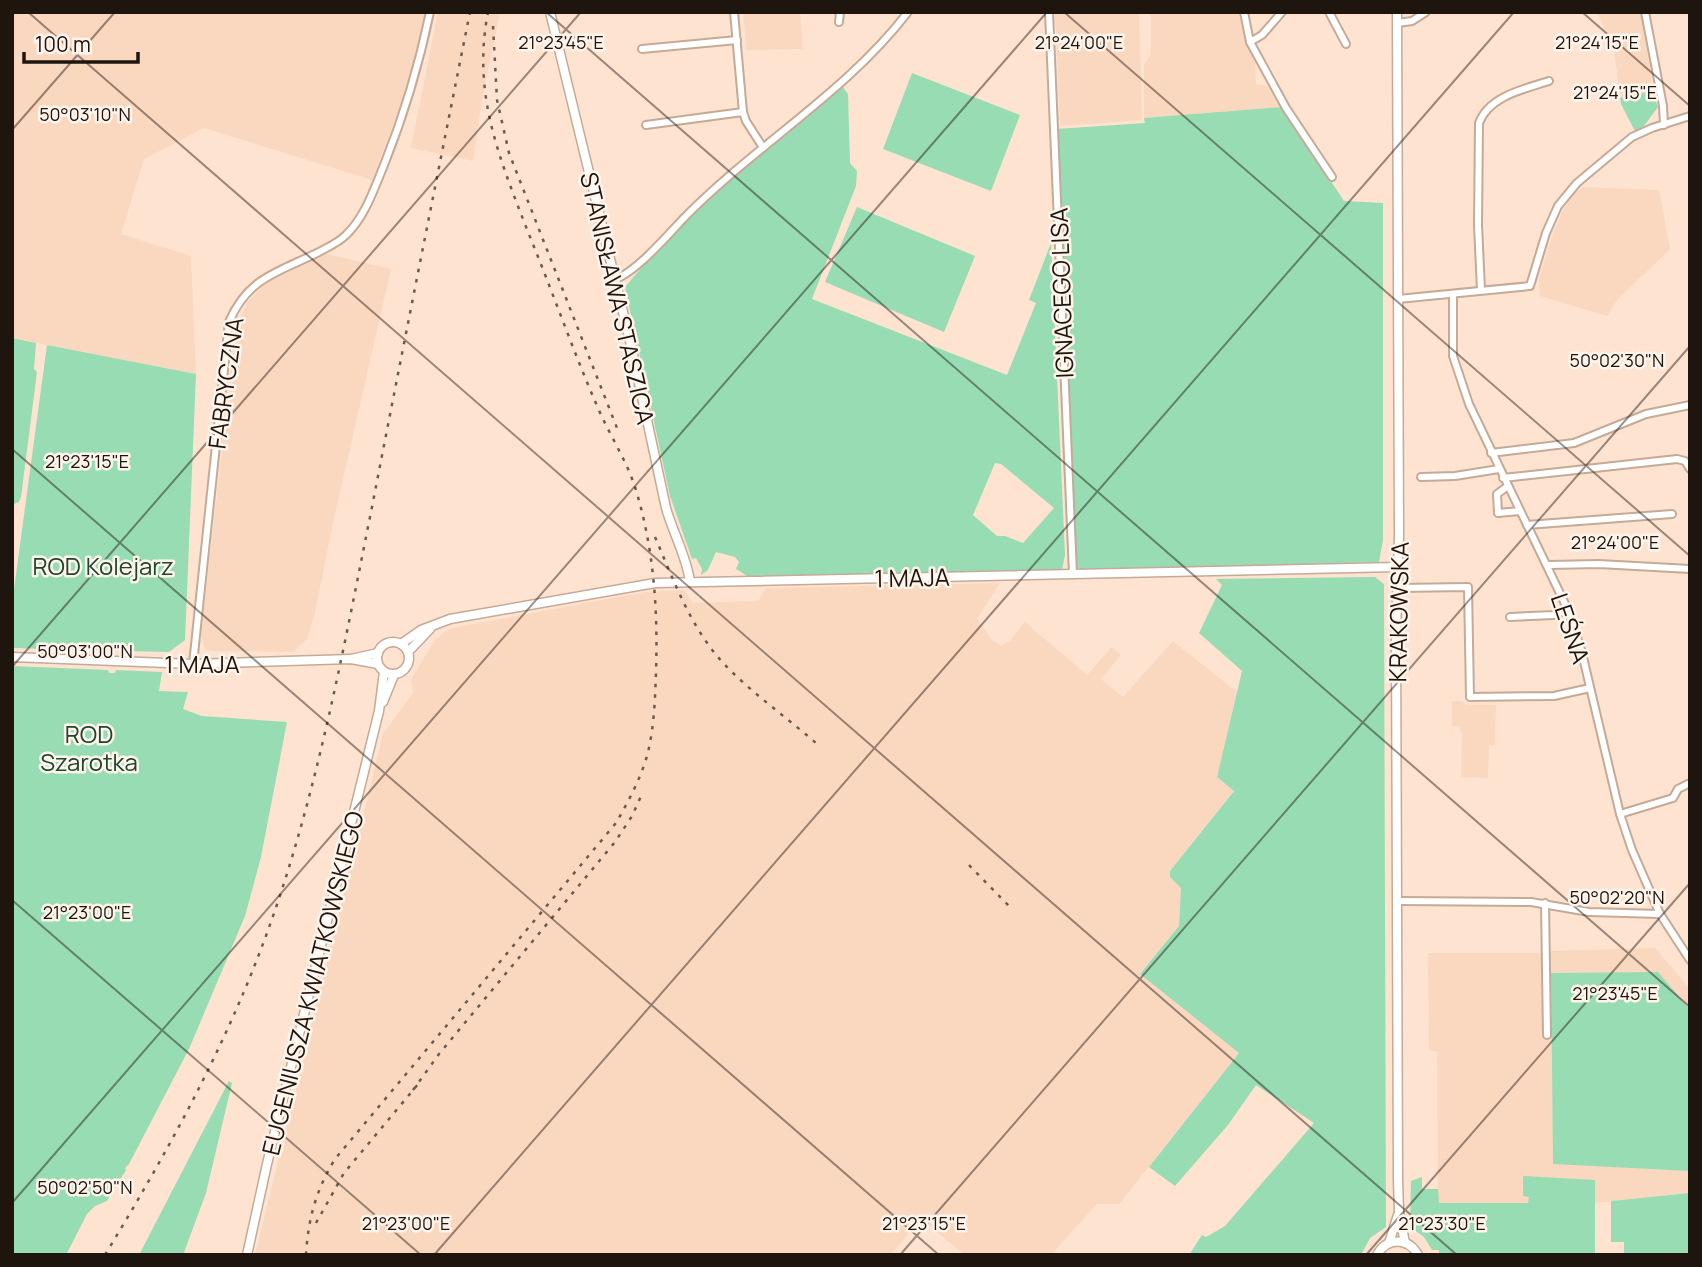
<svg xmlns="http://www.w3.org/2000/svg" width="1702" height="1267" viewBox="0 0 1702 1267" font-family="Manrope,sans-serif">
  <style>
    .built { fill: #fad8c0 }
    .green { fill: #98dcb3; fill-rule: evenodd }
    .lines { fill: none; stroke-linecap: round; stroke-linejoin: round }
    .minor-casing { stroke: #c4aa97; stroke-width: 10 }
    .tertiary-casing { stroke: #c4aa97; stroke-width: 11 }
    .minor { stroke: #fff; stroke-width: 6 }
    .tertiary { stroke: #fff; stroke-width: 8 }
    .rail { stroke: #6a5b4f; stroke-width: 2.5; stroke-dasharray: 3.5 7; stroke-linecap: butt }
    .ticks { fill: none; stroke: #1e150e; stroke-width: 2; stroke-opacity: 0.45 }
    .labels { text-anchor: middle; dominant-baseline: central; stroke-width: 5; stroke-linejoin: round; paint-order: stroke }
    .street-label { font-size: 24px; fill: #1e150e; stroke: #fff4ec }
    .park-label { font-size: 24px; fill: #1d452f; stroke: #fff4ec }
    .ticks-label { font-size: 18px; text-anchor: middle; fill: #1e150e; stroke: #fff4ec; stroke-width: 5; stroke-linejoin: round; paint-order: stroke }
  </style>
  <rect width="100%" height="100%" fill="#fee3d0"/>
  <g class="built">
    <path d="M12 12H425L408 86 372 180 204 128 144 159 121 234 191 256 196 374 12 338Z"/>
    <path d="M438 12H500L482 100 473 161 411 148Z"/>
    <path d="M743 12H800L803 49 747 50Z"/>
    <path d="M1055 12H1139L1142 120 1060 126Z"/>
    <path d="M1151 12H1241L1247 46 1255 60 1256 84 1264 85 1272 90 1282 107 1144 118V65L1151 54Z"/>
    <path d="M1597 12H1640L1649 46 1652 91 1620 98 1614 49Z"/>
    <path d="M1583 187 1659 190 1670 249 1617 300 1607 316 1540 296 1539 279 1553 233 1564 208 1573 195Z"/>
    <path d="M327 254 391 269 332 527 315 613 307 639 293 652 210 651 205 649 201 635 236 326 248 301 262 287 272 280Z"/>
    <path d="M1000 583 977 619 991 639 1001 646 1010 641 1025 622 1087 675 1112 647 1121 655 1101 679 1123 697 1173 641 1237 692 1217 777 1234 790 1170 871V877L1181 888 1179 926 1140 973 1239 1053 1119 1204H1097L1051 1255H965L921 1219 892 1253 894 1255H255L383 734 413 693 411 679 435 640 446 631 457 627 645 592 684 590 693 603 758 601 766 588Z"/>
    <path d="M1452 701H1462L1466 705H1496L1495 745H1489L1488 778 1461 777 1462 734 1459 726H1452Z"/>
    <path d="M1655 948 1690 989V1193L1595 1203V1180L1523 1196 1529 1197V1203H1438L1437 1051H1429L1428 953H1548L1549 951Z"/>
  </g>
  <g class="green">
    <path d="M912 73 1020 115 991 191 883 149Z"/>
    <path d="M842 86 848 94 850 163 857 171 856 186 812 299 1007 375 1036 303 1029 300 1051 243 1065 555 1062 570 747 576 736 569 739 562 735 557 716 552 708 570 701 575 702 569 696 558 692 559 670 496 625 287C689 210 766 150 842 86ZM995 463 1001 464 1054 508 1023 543 1005 536H997L973 515Z"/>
    <path d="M1652 91 1658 107 1644 126 1635 131 1621 104 1620 98Z"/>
    <path d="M1282 107 1344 201 1383 203V540L1379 562 1080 570 1075 564 1056 129 1145 123 1144 118Z"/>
    <path d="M857 207 975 256 944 332 825 282Z"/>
    <path d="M12 338 36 343 34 369 37 372 21 497 19 502 14 504 12 534Z"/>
    <path d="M47 345 196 374 185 640 169 652 12 648V604Z"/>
    <path d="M1375 577 1384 584 1386 1227 1370 1238 1361 1255H1189L1202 1235 1206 1237 1225 1226 1314 1123 1256 1085 1228 1125 1175 1186 1149 1167 1239 1053 1140 974 1179 926 1181 888 1170 877V871L1234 791 1217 777 1242 671 1199 633 1222 585 1216 579Z"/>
    <path d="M12 666 108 670 109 673H115L116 670 162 672 159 691 188 692 183 709 202 716 287 722 261 857 245 916 189 1049 129 1164 125 1168 126 1170 107 1201 95 1206 87 1214 66 1255H12Z"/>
    <path d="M1658 972 1690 1010V1171L1553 1164 1551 973Z"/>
    <path d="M229 1081 232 1083 206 1193 183 1255H139Z"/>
    <path d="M1523 1176 1595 1180V1255H1439V1250H1432L1424 1237 1410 1227 1411 1181 1422 1177V1189H1438L1439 1203H1528L1529 1197 1523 1196Z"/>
    <path d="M1690 1193V1255H1624V1242H1611V1201Z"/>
  </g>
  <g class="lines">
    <g class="minor-casing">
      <g id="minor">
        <path d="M734 12 743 112 746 121 762 146"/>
        <path d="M1049 12 1073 574"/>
        <path d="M1244 12 1250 42 1286 108 1332 177"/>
        <path d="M1329 12 1346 44"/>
        <path d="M1645 12 1663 106 1664 125"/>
        <path d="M839 22 840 12"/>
        <path d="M1397 23 1412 21 1426 12"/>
        <path d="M1250 42 1262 35 1282 12"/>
        <path d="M642 49 737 40"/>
        <path d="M646 125 743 112"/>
        <path d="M615 279C635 273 668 235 683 219 754 146 846 93 908 12"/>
        <path d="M1481 290 1478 225 1479 123C1489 96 1524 89 1549 81"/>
        <path d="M1453 294V356L1469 404 1568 610 1582 653 1620 814 1632 850 1660 914 1690 960"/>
        <path d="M1398 299 1530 286 1546 233 1558 206 1577 183 1632 137 1652 128 1690 116"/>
        <path d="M1491 453 1574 443 1646 414 1690 405"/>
        <path d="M1421 477 1455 476 1499 469"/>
        <path d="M1503 478 1677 459 1685 461 1690 469"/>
        <path d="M1508 486 1497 494 1498 513 1520 511"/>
        <path d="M1527 525 1672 514"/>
        <path d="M1548 565 1599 564 1690 569"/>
        <path d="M1397 588 1468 587 1470 697 1554 696 1590 688"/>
        <path d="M1510 617 1554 615 1568 610"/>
        <path d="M193 664 229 322C248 277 279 272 319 252 328 247 338 243 346 235 365 217 374 189 384 165 404 115 419 65 430 12"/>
        <path d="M1620 814 1673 798 1678 789 1690 783"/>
        <path d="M1398 901 1531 902 1589 912 1660 914"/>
        <path d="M1545 903 1547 1035"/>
      </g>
    </g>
    <g class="tertiary-casing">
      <g id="tertiary">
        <path d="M550 12 630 341 666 508C673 533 687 557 690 582"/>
        <path d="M1397 12 1399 536 1396 632 1398 1179 1399 1212 1405 1243"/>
        <circle cx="393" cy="658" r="16"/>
        <path d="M401 644 421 630 450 619 655 583 1398 567"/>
        <path d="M408 652 430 629"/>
        <path d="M12 657 193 664 351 659 378 664"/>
        <path d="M351 659 378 653"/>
        <path d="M383 702 394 675"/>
        <path d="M1389 1243 1398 1215"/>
        <path d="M247 1255 267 1164 379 711 384 672"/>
        <path d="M1377 1255C1387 1237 1408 1237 1418 1255"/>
      </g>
    </g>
    <use href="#minor" class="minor"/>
    <use href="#tertiary" class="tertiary"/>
    <g class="rail">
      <path d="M493 26 497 100 509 153 617 428"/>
      <path d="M655 537C674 581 691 629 725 665 752 693 786 717 816 743"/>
      <path d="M969 865 1010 907"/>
      <path d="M413 1090 439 1054 615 842 632 816 642 794"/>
      <path d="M316 1223 344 1173 419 1083"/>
      <path d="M105 1255C168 1151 225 1048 267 933 317 795 343 651 372 507 404 342 437 177 470 12"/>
      <path d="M306 1255C308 1219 316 1190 335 1159L616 823C628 802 640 780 647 756 654 730 655 700 656 673 658 610 654 550 636 490 627 461 610 436 598 408 573 351 552 290 528 232 499 157 472 94 488 12"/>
    </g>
  </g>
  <path class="ticks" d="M28 12 1457 1255M546 12 1690 1007M1064 12 1690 556M1582 12 1690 106M12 130 115 12M12 449 939 1255M12 667 581 12M12 900 421 1255M12 1203 1047 12M434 1255 1514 12M900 1255 1690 346M1366 1255 1690 883"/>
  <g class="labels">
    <g class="street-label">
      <text transform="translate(1061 293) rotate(-92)">IGNACEGO LISA</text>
      <text transform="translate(618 298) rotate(77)">STANISŁAWA STASZICA</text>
      <text transform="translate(225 383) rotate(-82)">FABRYCZNA</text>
      <text transform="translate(912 577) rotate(-1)">1 MAJA</text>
      <text transform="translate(1398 612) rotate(-89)">KRAKOWSKA</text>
      <text transform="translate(1571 628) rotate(71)">LEŚNA</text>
      <text x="202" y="663">1 MAJA</text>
      <text transform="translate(312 983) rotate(-76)">EUGENIUSZA KWIATKOWSKIEGO</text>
    </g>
    <g class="park-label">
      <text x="103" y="565">ROD Kolejarz</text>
      <text x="89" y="733">ROD<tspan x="89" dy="28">Szarotka</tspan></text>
    </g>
  </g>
  <g class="ticks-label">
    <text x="561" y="49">21°23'45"E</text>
    <text x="1079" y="49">21°24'00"E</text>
    <text x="1597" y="49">21°24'15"E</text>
    <text x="1615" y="99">21°24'15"E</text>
    <text x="85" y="121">50°03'10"N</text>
    <text x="1617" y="367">50°02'30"N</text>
    <text x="87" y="468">21°23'15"E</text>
    <text x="1615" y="549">21°24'00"E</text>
    <text x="85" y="658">50°03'00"N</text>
    <text x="1617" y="904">50°02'20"N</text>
    <text x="87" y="919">21°23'00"E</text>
    <text x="1615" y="1000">21°23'45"E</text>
    <text x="85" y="1194">50°02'50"N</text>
    <text x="406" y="1230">21°23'00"E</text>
    <text x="924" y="1230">21°23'15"E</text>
    <text x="1442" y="1230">21°23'30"E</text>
  </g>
  <rect width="1702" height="1267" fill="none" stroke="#1e150e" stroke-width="28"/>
  <path d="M24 52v10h114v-10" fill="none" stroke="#1e150e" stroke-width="3.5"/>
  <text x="35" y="52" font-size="21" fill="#1e150e" stroke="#fff4ec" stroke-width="5" paint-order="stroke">100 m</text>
</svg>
